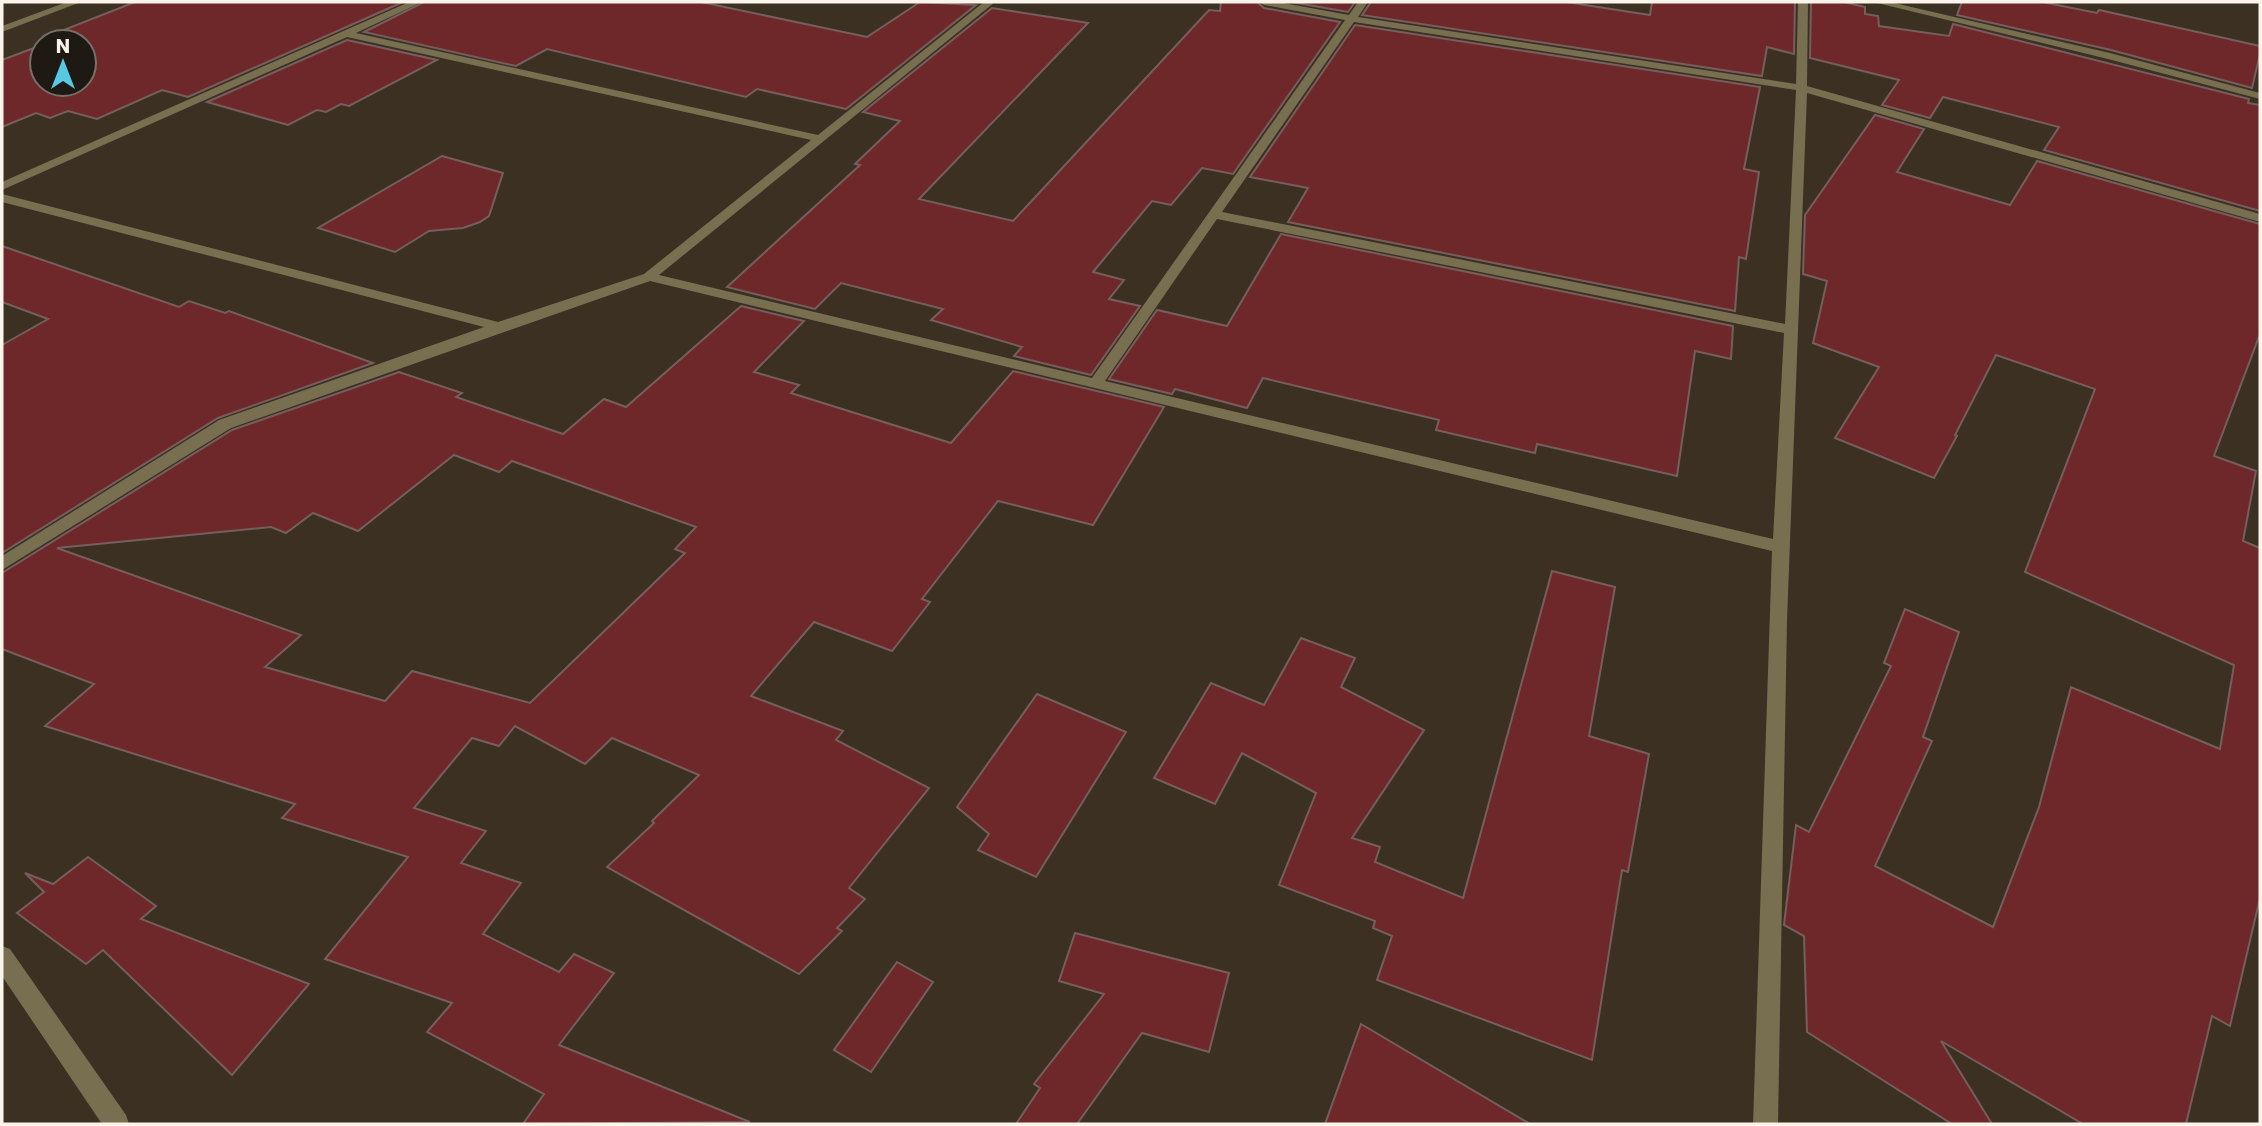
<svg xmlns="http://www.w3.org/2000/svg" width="2262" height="1126" viewBox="0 0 2262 1126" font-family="Poppins,sans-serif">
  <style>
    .building { fill: #6f282a; stroke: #755e5d; stroke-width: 2; fill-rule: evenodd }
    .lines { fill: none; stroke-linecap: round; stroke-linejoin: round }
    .street { fill: #786e50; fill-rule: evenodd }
  </style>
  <rect width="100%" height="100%" fill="#3b3021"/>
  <g class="building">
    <path d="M135 2H403L188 97 162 90 97 119 68 111 50 118 36 113 2 127V60L42 45V84H84V42H50L71 34 61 31Z"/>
    <path d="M424 2H701L867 37 920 2 976 5 846 109 757 89 746 97 547 49 516 66 364 32Z"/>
    <path d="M1221 2H1257L1264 8 1340 22 1233 174 1202 168 1171 205 1152 201 1093 272 1124 280 1109 299 1140 306 1091 375 1014 356 1022 347 931 320 943 309 841 283 815 309 727 287 860 165 855 164 900 121 863 112 992 8 1088 23 919 199 1013 221 1209 10 1220 11Z"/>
    <path d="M1291 2H1355L1348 12Z"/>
    <path d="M1371 2H1566L1650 15 1652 2H1795L1794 54 1767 47 1762 76 1362 15Z"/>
    <path d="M1811 2H1844L1865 7V14L1878 16 1879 26 1949 36 1953 24 2249 99 2248 103 2260 105V211L2044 150 2059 127 1943 97 1930 118 1882 105 1899 80 1810 58Z"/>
    <path d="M1962 2H2042L2097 13 2099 10 2260 46V54L2252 88 2111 50 1957 15Z"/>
    <path d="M1355 25 1760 87 1744 169 1759 172 1746 259 1739 257 1735 311 1288 222 1308 188 1250 177Z"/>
    <path d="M347 40 437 60 349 106 341 104 326 112 317 110 288 125 207 102Z"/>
    <path d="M1875 115 1924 129 1897 172 2010 205 2037 161 2260 224V334L2214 456 2256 471 2243 541 2260 548V898L2230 1026 2212 1016 2186 1124H2083L1941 1041 1992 1124H1952L1807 1032 1804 936 1784 925 1796 825 1809 832 1891 666 1884 663 1905 609 1959 632 1923 737 1932 741 1875 866 1993 927 2039 807 2071 687 2220 749 2234 665 2025 572 2095 389 1996 355 1955 435 1957 436 1934 478 1835 438 1879 367 1813 343 1827 281 1803 274 1805 215Z"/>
    <path d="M442 156 503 173 489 216 480 222 463 228 429 231 395 252 318 228Z"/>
    <path d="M1281 234 1733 326 1731 359 1695 351 1677 476 1537 444 1535 453 1436 430 1439 420 1263 378 1247 408 1175 389 1172 394 1109 379 1157 310 1227 326Z"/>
    <path d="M2 246 179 307 189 301 225 313 229 311 373 363 218 418 2 553V345L48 319 2 302Z"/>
    <path d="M741 306 804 321 754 372 799 385 791 393 951 443 1013 371 1164 407 1093 525 998 501 922 599 930 602 892 651 814 622 751 696 843 731 836 740 929 788 849 888 865 899 837 928 842 931 799 974 607 867 654 823 652 821 699 775 612 738 585 764 515 726 499 746 472 738 414 808 486 831 461 863 521 883 483 934 559 972 574 954 614 973 559 1045 750 1122 523 1124 544 1094 427 1032 452 1003 325 959 408 857 282 818 295 804 45 726 94 684 2 649V573L232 430 399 372 462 393 456 397 563 434 604 399 626 407ZM454 455 499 472 512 461 696 527 675 549 685 553 530 703 412 671 385 701 265 667 301 635 57 548 271 527 286 533 313 513 358 531Z"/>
    <path d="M1552 571 1615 587 1589 736 1649 754 1628 872 1622 870 1592 1060 1377 980 1392 936 1373 928 1375 921 1279 885 1316 793 1242 753 1215 804 1154 778 1211 683 1264 705 1301 638 1355 658 1341 687 1424 730 1352 838 1380 847 1375 862 1463 898Z"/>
    <path d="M1037 694 1126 732 1036 877 978 850 989 834 957 807Z"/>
    <path d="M88 857 156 906 141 919 309 984 232 1075 103 950 86 964 17 913 44 892 25 873 53 884Z"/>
    <path d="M1075 933 1229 973 1209 1052 1142 1033 1077 1124H1016L1040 1088 1034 1084 1104 994 1059 981Z"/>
    <path d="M897 962 933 982 871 1072 834 1050Z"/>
    <path d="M1361 1024 1530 1124H1325Z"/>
  </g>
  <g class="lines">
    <g class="street">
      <path d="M67 2H81L2 32V26Z"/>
      <path d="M409 2H422L356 33 818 135 984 2H995L659 275 1092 378 1345 20 1264 5 1259 2H1278L1349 15 1358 2H1368L1358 17 1796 84 1798 2H1808L1807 86 2260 214V222L1807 93 1787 621 1778 1124H1753L1772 551 650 281 231 428 2 570V556L219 420 484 327 2 202V194L498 322 644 274 811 140 347 37 2 190V182ZM1354 22 1796 90 1785 324 1222 212ZM1217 219 1784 333 1773 539 1105 381Z"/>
      <path d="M1873 2H1890L2110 53 2260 93V99L2108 59Z"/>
      <path d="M2 946 10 949 126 1115 129 1124H102L2 976Z"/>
    </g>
  </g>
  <rect width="2262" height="1126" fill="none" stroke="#faf4ea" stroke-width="7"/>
  <g transform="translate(63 63)"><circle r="33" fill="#1e1912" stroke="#767168" stroke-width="2"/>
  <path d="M0-5L12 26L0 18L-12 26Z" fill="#58c9e3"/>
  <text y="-10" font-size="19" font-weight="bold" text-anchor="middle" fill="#faf4ea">N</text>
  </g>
</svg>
